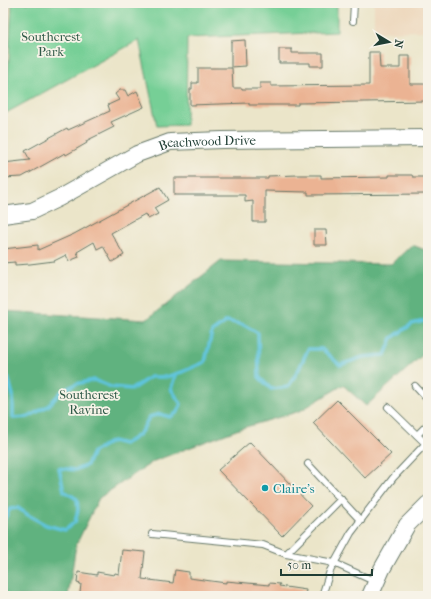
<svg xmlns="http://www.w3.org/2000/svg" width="431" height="599" viewBox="0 0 431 599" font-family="'IM FELL French Canon',serif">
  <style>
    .built { fill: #edd7bb }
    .green { fill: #76cf96; stroke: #4a8665 }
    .forest { fill: #60b27f; stroke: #40785a }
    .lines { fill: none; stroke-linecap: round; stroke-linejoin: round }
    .stream { stroke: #5fc4dd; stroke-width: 3.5 }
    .building { fill: #ebb393 }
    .lane-casing { stroke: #667868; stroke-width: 8 }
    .secondary-casing { stroke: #667868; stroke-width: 18 }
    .lane { stroke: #fff; stroke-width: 6 }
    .secondary { stroke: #fff; stroke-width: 16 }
    .culture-dot { fill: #0f9aa8; stroke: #f7f3e8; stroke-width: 1.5 }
    .labels { text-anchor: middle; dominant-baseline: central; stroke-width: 3.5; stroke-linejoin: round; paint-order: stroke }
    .park-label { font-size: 13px; fill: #305a48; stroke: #f7f3e8 }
    .street-label { font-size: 13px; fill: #1f3d34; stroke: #f7f3e8 }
    .culture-label { font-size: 13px; fill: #0d838f; stroke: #f7f3e8; text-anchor: start }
  </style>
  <rect width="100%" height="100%" fill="#f7f3e8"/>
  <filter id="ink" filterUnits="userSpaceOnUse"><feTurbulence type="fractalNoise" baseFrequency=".025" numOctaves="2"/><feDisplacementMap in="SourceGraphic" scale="8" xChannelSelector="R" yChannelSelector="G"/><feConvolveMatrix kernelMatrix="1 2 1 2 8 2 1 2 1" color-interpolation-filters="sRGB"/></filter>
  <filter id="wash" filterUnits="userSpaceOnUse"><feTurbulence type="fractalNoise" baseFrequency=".012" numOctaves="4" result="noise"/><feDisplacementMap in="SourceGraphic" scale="16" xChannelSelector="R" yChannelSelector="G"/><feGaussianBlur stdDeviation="0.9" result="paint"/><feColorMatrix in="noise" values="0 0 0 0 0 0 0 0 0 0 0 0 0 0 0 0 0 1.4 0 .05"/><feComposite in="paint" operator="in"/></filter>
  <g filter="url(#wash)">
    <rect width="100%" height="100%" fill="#ebe5c9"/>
    <g class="built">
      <path d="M3 3H12L6 113H3Z"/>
      <path d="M374 3H428V31L374 32Z"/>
    </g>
    <path class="green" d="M12 3H337V32L187 38 186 125 157 126 139 40 6 113Z"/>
    <path class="forest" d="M412 245 428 251V352L427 351 366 406 343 385 300 411 239 429 154 461 99 498 76 545 68 596H3V311L146 320 221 261 391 264Z"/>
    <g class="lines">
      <g class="stream">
        <path d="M3 376 8 377 13 395V418L28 417 48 406 62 391 76 384 94 380 111 387 132 389 150 377H166L182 372 205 362 212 332 227 321 244 325 258 333 259 377 271 389 288 387 299 369 308 349H322L340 365 363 357 385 355 392 338 412 324 428 320"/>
        <path d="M3 519 4 520 10 509 18 508 28 515 46 525 65 530 75 522 78 510 77 499 64 491 59 468 75 470 87 465 93 452 112 441 124 444C139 436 142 433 149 417L160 414 170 417 178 412 181 404 171 389 174 379 178 373"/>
      </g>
    </g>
    <g id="blocks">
      <g class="building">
        <path d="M245 40 246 66 231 67V41Z"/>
        <path d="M279 49H292V53H323V66H310V63H279Z"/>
        <path d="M369 52H379L380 68H400V56H410V84H428V101L298 103V105H249V103L190 105V89H192V83H198V68H232L233 88H242V89H260V83H271V86L369 85Z"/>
        <path d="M120 90H125L128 96 137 91 144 107 111 122 114 127 86 141 87 143 66 155 65 153 22 177 3 178V163L30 160 25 151 67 128 68 130 110 111 108 105 119 100 115 94Z"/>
        <path d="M298 175H321V178L389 177V175H412L413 177H428V194L308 195V192L265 191V222H253V201L245 202V195H174V178H268V176Z"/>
        <path d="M160 187 168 200 154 208 158 214 148 219 145 214 111 233 124 255 112 262 103 246 97 249 94 242 77 252 79 257 69 261 66 255 54 261 30 264 15 265V262L3 263V249L38 245V250L74 234Z"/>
        <path d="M314 230H326L327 245H314Z"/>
        <path d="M337 400 391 454 365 478 313 423Z"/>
        <path d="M250 442 311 506 282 536 218 470Z"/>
        <path d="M122 550 145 552 142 579 173 583 175 570 189 572V578L226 583V581L269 585V583L280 584 279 586 306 590 305 596H115L90 592V595L80 593 81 584 77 583 78 572 97 575V572L114 575 115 573 119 574Z"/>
      </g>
    </g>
  </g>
  <g filter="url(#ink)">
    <use href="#blocks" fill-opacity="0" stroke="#667868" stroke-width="1"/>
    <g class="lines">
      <g class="lane-casing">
        <g id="lane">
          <path d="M353 21 354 3"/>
          <path d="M415 386 428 400"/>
          <path d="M388 407 426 444"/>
          <path d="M417 435 428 424"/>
          <path d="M308 464 361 521"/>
          <path d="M152 534 263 545 286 554 334 563 376 582"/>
          <path d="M286 554 341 499"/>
          <path d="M322 596 330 571 351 533 393 478 428 441"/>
        </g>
      </g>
      <g class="secondary-casing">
        <g id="secondary">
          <path id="s1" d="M3 215 32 211 59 198 137 154 170 142 222 140 428 138"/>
          <path d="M370 596 382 569 407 525 428 504"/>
        </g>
      </g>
      <use href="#lane" class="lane"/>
      <use href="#secondary" class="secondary"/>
    </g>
  </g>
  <circle class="culture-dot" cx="265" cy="488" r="4"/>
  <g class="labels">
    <g class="park-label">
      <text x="51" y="36">Southcrest<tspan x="51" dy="15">Park</tspan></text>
      <text x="89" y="394">Southcrest<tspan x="89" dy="15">Ravine</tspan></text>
    </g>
    <g class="street-label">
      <text stroke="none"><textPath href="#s1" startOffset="221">Beachwood Drive</textPath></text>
    </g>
    <g class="culture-label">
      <text x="273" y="488">Claire's</text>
    </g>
  </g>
  <rect width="431" height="599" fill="none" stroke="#f7f3e8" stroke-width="16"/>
  <g transform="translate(389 42) rotate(100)" stroke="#f7f3e8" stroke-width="3" paint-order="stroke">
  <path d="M0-3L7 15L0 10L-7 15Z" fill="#1f3d34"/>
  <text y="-6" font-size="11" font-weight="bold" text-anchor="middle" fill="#1f3d34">N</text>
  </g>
  <path d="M281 569v6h91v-6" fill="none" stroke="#1f3d34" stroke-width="2"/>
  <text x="287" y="569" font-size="12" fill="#1f3d34" stroke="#f7f3e8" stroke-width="3" paint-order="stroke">50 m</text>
</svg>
